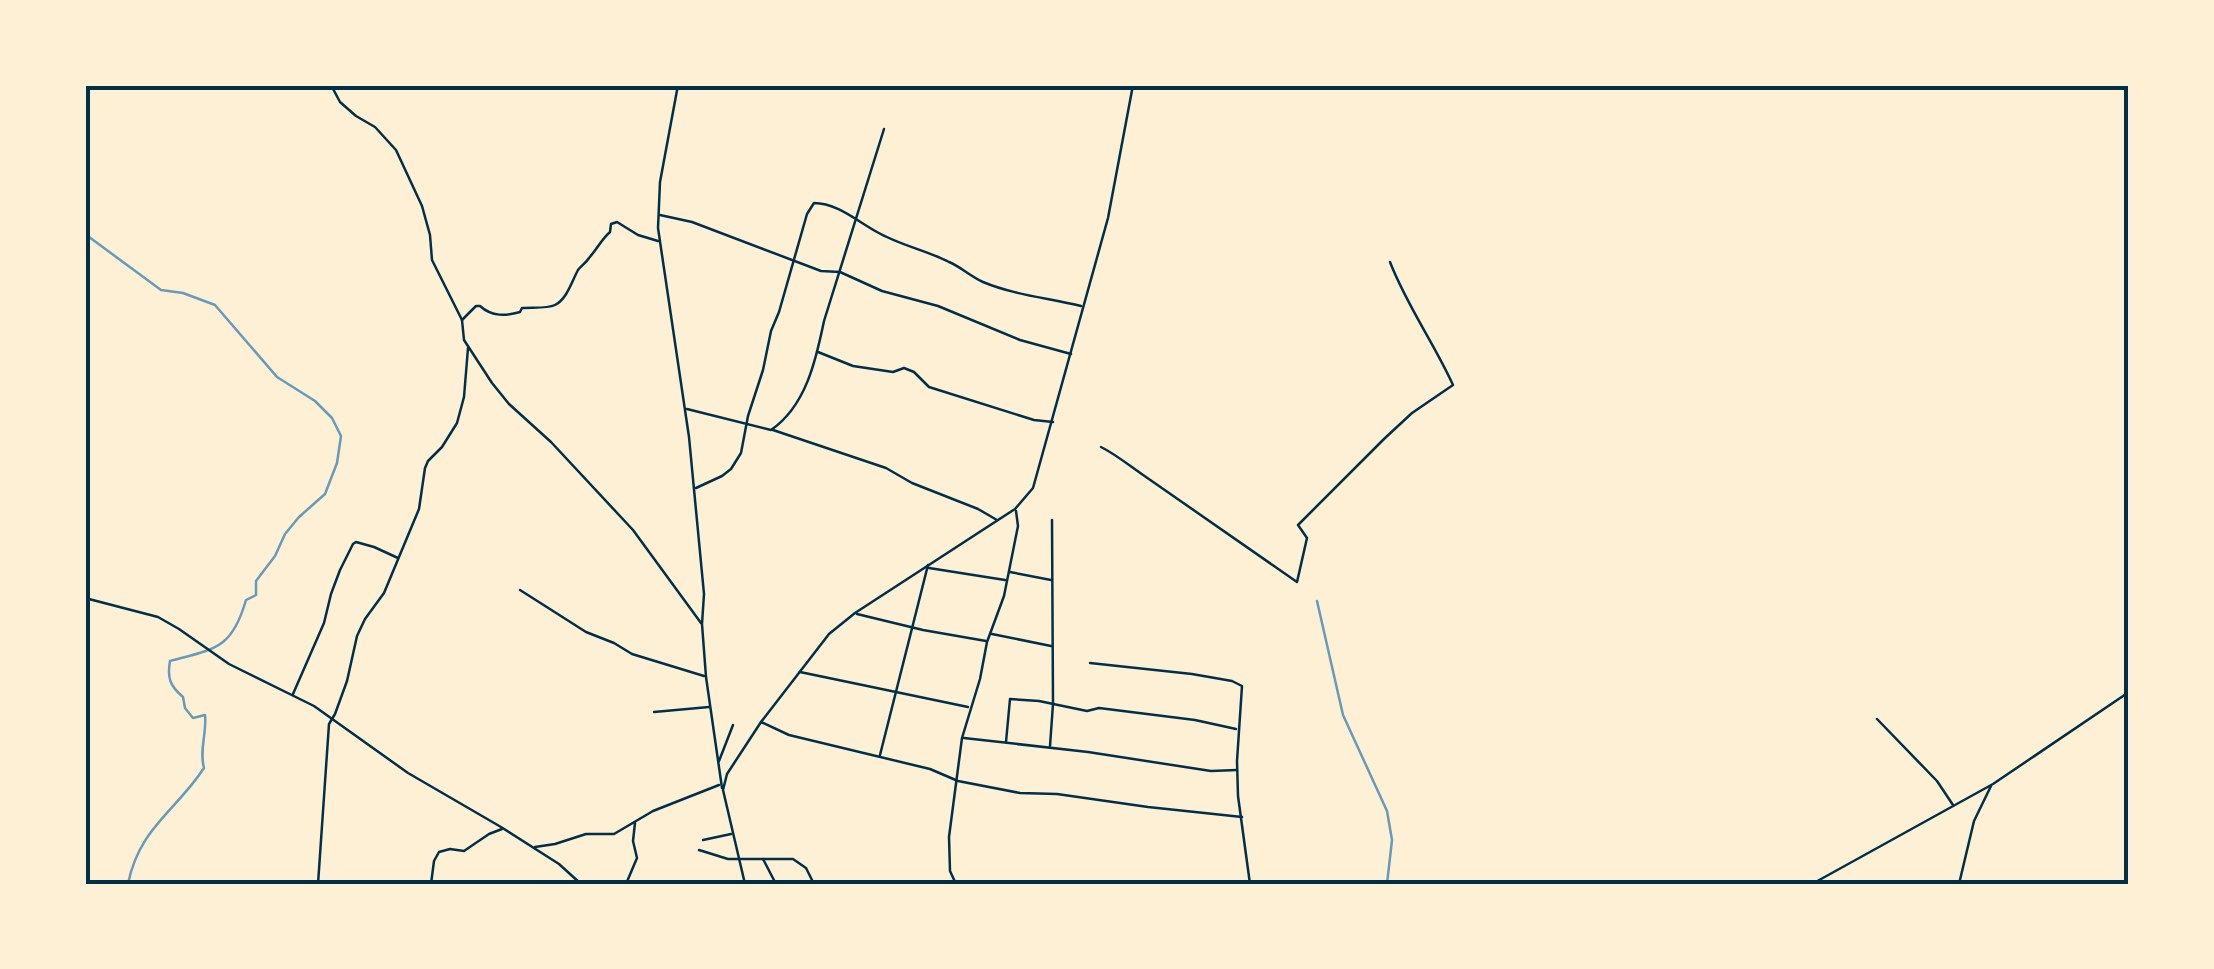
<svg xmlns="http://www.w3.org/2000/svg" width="2214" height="969" viewBox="0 0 2214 969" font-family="'Noto Sans',sans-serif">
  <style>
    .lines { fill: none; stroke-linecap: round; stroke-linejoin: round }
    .stream { stroke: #669bbc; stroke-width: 2.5 }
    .minor { stroke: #003049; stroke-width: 2.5 }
    .tertiary { stroke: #003049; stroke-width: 2.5 }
    .neatline { fill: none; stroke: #003049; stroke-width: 4 }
  </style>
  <rect width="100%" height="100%" fill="#fdf0d5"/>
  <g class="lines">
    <g class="stream">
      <path d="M85 234 161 290 183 293 215 305 277 377 315 401 332 418 341 436 337 463 325 494 299 517 285 534 275 556 256 581V595L246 600C232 649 215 649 170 661 167 678 170 686 183 697L185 708 193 718 205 715C207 733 199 750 204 768 176 811 139 828 128 884"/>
      <path d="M1317 601 1343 715 1387 811 1392 840 1387 884"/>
    </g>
    <g class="minor">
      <path d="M331 85 340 102 356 116 375 127 396 150 422 206 430 235 432 260 462 320 464 340 492 383 509 404 551 442 633 530 701 623"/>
      <path d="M678 85 660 182 658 228 689 437 704 594 702 624 706 677 722 788"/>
      <path d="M660 215 692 222 821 271 840 272 882 291 938 306 1020 340 1071 354"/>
      <path d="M462 320 476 306H480C492 317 506 316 520 312L522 308C531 307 547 309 555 305 567 299 572 281 578 270 581 266 586 263 589 258 597 249 601 240 610 232L611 224 617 222 638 235 658 241"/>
      <path d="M818 352 853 366 893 372 904 368 914 372 929 387 1034 420 1053 422"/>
      <path d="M687 409 771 430C806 406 816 360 824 321L884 129"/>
      <path d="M773 430 886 468 912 483 978 509 997 520"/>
      <path d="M1101 447C1117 455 1131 467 1146 477L1297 582 1307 538 1298 525 1384 439 1412 413 1453 385C1434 343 1407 306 1390 262"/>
      <path d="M696 488 722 476 731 469 741 453 748 416 763 370 771 331 779 312 807 214 814 203C837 203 857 221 877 232 899 245 926 250 949 262 961 267 970 276 983 282 1014 295 1049 298 1081 306"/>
      <path d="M929 568 1005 580"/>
      <path d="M1010 572 1051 580"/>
      <path d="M520 590 586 632 614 643 632 654 704 676"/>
      <path d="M85 598 158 617 179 629 229 664 314 706 408 773 501 827 559 864 581 884"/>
      <path d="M857 614 923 630 986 641"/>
      <path d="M992 634 1051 646"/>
      <path d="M1090 663 1192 674 1232 681 1242 686 1237 761 1238 796 1250 884"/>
      <path d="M800 672 968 707"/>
      <path d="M293 694 324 623 331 594 340 570 353 544 356 542 374 547 398 558"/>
      <path d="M654 712 709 707"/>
      <path d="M1877 719 1937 781 1953 805"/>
      <path d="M761 722 789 735 930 769 958 781 1020 793 1057 794 1148 807 1242 817"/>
      <path d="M964 738 1088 752 1211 771 1237 770"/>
      <path d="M1006 742 1010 699 1039 701 1087 711 1099 708 1195 720 1236 729"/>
      <path d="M1050 746 1053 704 1052 520"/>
      <path d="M880 755 928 565"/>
      <path d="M719 761 733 725"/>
      <path d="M703 840 731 834"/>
      <path d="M535 847 555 844 586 834H614L653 811 719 785"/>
      <path d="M699 850 728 859H793L806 868 814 884"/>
      <path d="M763 859 776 884"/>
      <path d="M318 884 329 724 335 714 347 681 357 636 365 619 384 593 419 509 425 468 428 461 442 447 457 423 464 397 468 348"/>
      <path d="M431 884 434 861 439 852 450 849 464 851 489 834 502 829"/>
      <path d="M626 884 637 858 633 841 635 823"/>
      <path d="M956 884 950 871 949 837 962 738 980 679 987 642 1004 596 1018 526 1016 511"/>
      <path d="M1812 884 1993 784 2129 692"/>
      <path d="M1959 884 1974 821 1991 786"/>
    </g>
    <path class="tertiary" d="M745 884 723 790 727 774 761 722 829 634 855 613 1015 509 1033 488 1108 218 1133 85"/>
  </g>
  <rect width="2214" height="969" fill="none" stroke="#fdf0d5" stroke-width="175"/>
  <rect x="88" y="88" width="2038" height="794" class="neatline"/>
</svg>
